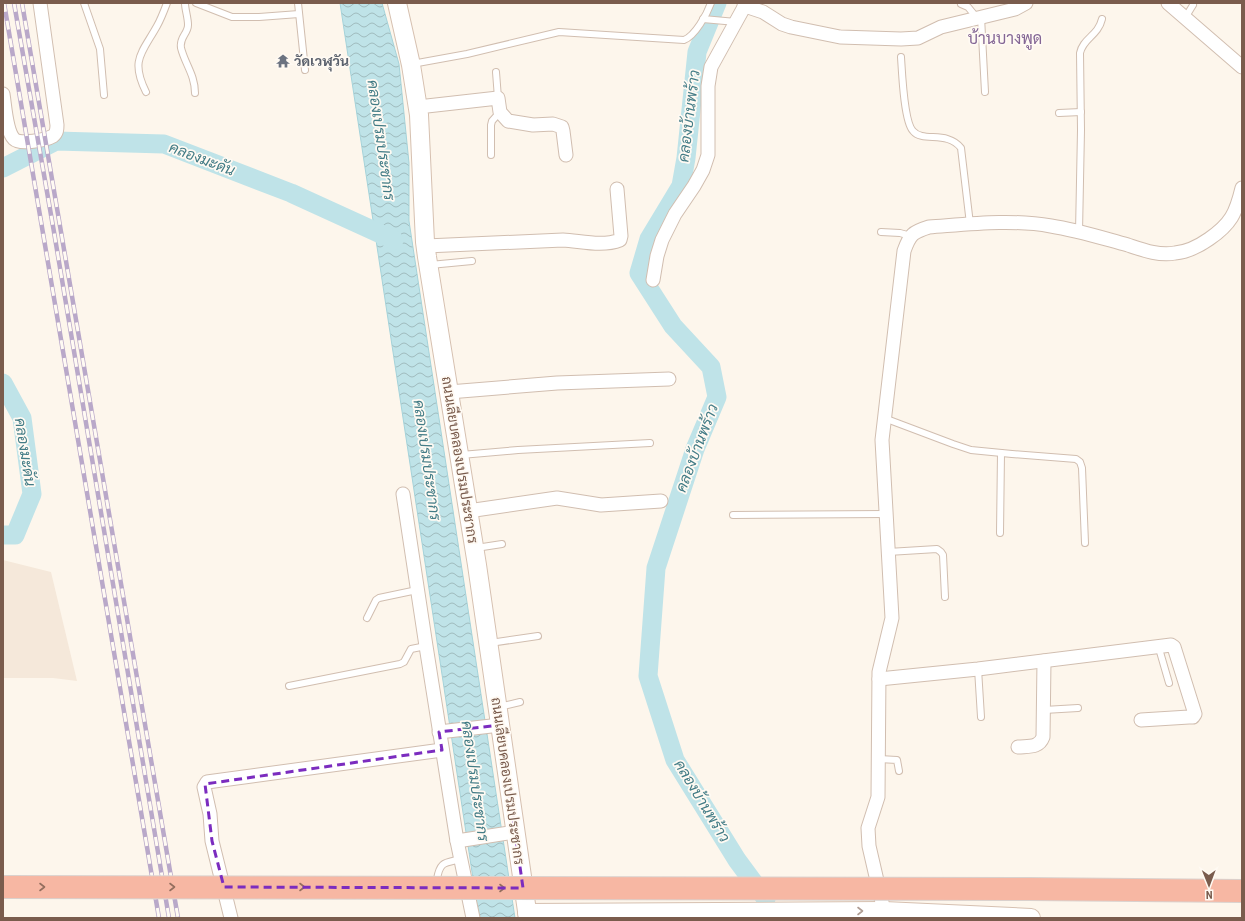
<svg xmlns="http://www.w3.org/2000/svg" width="1245" height="921" viewBox="0 0 1245 921" font-family="'Roboto Condensed',Sarabun,sans-serif">
  <style>
    .residential { fill: #f5e8da }
    .water { fill: url(#water-waves); stroke: #a5d3da }
    .lines { fill: none; stroke-linecap: round; stroke-linejoin: round }
    .river { stroke: #bfe3e8; stroke-width: 19 }
    .lane-casing { stroke: #d1beb0; stroke-width: 8 }
    .street-casing { stroke: #d1beb0; stroke-width: 15 }
    .secondary-casing { stroke: #d6c0b0; stroke-width: 20 }
    .lane { stroke: #fff; stroke-width: 6 }
    .street { stroke: #fff; stroke-width: 13 }
    .secondary { stroke: #fff; stroke-width: 18 }
    .rail-casing { stroke: #b9a8c9; stroke-width: 4.5 }
    .rail { stroke: #fffaf3; stroke-width: 3; stroke-dasharray: 9; stroke-linecap: butt }
    .highway-bridge-casing { stroke: #dad1cd; stroke-width: 24; stroke-linecap: butt }
    .highway-bridge { stroke: #f7b7a3; stroke-width: 22 }
    .oneway { stroke: #936e5e }
    .oneway2 { stroke: #af9d94 }
    .marked { fill: none; stroke: #7b2cbf; stroke-width: 3; stroke-dasharray: 8 5; stroke-linejoin: round }
    .labels { text-anchor: middle; dominant-baseline: central; stroke-width: 3.5; stroke-linejoin: round; paint-order: stroke }
    .worship-label { font-size: 14px; font-weight: bold; fill: #5b616d; stroke: #fffaf3; text-anchor: start }
    .street-label { font-size: 14px; fill: #7a5c4d; stroke: #fffaf3 }
    .water-label { font-size: 15px; font-style: italic; fill: #437c86; stroke: #fffaf3 }
    .quarter-label { font-size: 16px; fill: #846695; stroke: #fffaf3 }
  </style>
  <defs>
    <pattern id="water-waves" width="16" height="10" patternUnits="userSpaceOnUse"><rect width="16" height="10" fill="#bfe3e8"/><path d="M0 5q4-4 8 0t8 0" fill="none" stroke="#a0bbbe"/></pattern>
  </defs>
  <rect width="100%" height="100%" fill="#fdf6ec"/>
  <path class="residential" d="M3 560 51 572 77 681 53 678H3Z"/>
  <path class="water" d="M340 3H382L399 64 409 163V221L515 918H479Z"/>
  <g class="lines">
    <g class="river">
      <path d="M717 3 697 52 686 158 681 186 649 239 639 273 673 326 711 367 717 397 695 449 656 568 648 676 675 760 737 860 766 899"/>
      <path d="M3 168 56 141 164 144 291 193 394 240"/>
      <path d="M3 383 22 418 32 494 15 535H3"/>
    </g>
    <g class="lane-casing">
      <g id="lane">
        <path d="M84 3 100 49 104 95"/>
        <path d="M185 3C185 10 188 17 188 25 188 34 179 37 181 48 185 64 195 75 195 93"/>
        <path d="M196 3 232 17H259L299 14"/>
        <path d="M298 3 305 70"/>
        <path d="M961 4 968 7 977 18"/>
        <path d="M981 17 985 92"/>
        <path d="M1185 18 1193 5"/>
        <path d="M703 19 736 22"/>
        <path d="M901 57C902 72 904 122 913 131 923 143 947 130 961 148L970 224"/>
        <path d="M412 64 467 54 559 32 684 40C695 36 707 14 711 3"/>
        <path d="M496 72 498 98"/>
        <path d="M146 92C130 60 142 53 157 26 161 19 164 11 167 3"/>
        <path d="M1059 113 1081 112"/>
        <path d="M491 155V125L492 121 500 112"/>
        <path d="M881 232 900 233 911 236"/>
        <path d="M1079 232 1081 130 1080 53C1083 38 1098 36 1102 19"/>
        <path d="M430 265 472 261"/>
        <path d="M884 418 953 444 971 450 1012 454 1076 459 1080 462 1082 468 1085 543"/>
        <path d="M461 455 518 450 650 443"/>
        <path d="M733 515 886 514"/>
        <path d="M1000 533 1001 453"/>
        <path d="M476 548 502 544"/>
        <path d="M888 552 937 549 941 552 943 555 945 597"/>
        <path d="M367 618 376 600 379 598 417 590"/>
        <path d="M490 643 538 636"/>
        <path d="M1158 645 1169 683"/>
        <path d="M978 669 981 717"/>
        <path d="M289 686 400 664 404 662 411 649 426 646"/>
        <path d="M499 707 520 702"/>
        <path d="M1044 710 1078 708"/>
        <path d="M879 759 897 760 899 771"/>
        <path d="M437 879C440 861 445 863 461 859"/>
      </g>
    </g>
    <g class="street-casing">
      <g id="street">
        <path d="M1168 3 1242 67"/>
        <path d="M745 6 763 12 782 24 791 27 840 37 901 39 918 38 941 27 1015 9 1026 3"/>
        <path d="M3 94C5 106 6 131 14 139 20 145 46 140 53 136 57 133 57 129 57 125L40 3"/>
        <path d="M418 107 498 98 500 112 508 121 533 125 553 124 562 127 563 131 566 155"/>
        <path d="M426 246 563 240C581 241 602 247 620 240L621 236 617 189"/>
        <path d="M653 280 657 256 662 240 675 214 694 186 703 170 708 155V86L711 67 743 9 745 3"/>
        <path d="M449 392 557 383 669 379"/>
        <path d="M403 494 426 646 457 841 473 918"/>
        <path d="M468 511 557 498 601 505 661 501"/>
        <path d="M879 679 978 669 1171 645 1174 647 1195 714 1193 717H1189L1141 720"/>
        <path d="M439 732 500 725"/>
        <path d="M1018 747C1029 746 1039 748 1043 737L1044 661"/>
        <path d="M457 841 515 832"/>
        <path d="M884 911 869 846 868 828 878 797 879 672 892 618 882 440 904 251C910 234 913 232 929 227 970 224 1011 219 1051 226 1077 230 1102 238 1128 245 1143 250 1159 256 1175 253 1187 252 1199 246 1209 239 1231 224 1236 213 1242 188"/>
        <path d="M231 918 212 841 210 814 204 787 207 782 442 750"/>
      </g>
    </g>
    <g class="secondary-casing">
      <g id="secondary">
        <path d="M397 3 411 65 419 115 425 242 427 257 477 565 528 918"/>
        <path d="M527 913 884 911 1031 918"/>
      </g>
    </g>
    <use href="#lane" class="lane"/>
    <use href="#street" class="street"/>
    <use href="#secondary" class="secondary"/>
    <g class="rail-casing">
      <g id="rail">
        <path d="M4 3 159 918"/>
        <path d="M14 3 54 232 169 918"/>
        <path d="M22 3 178 918"/>
      </g>
    </g>
    <use href="#rail" class="rail"/>
    <g class="highway-bridge-casing">
      <path id="highway-bridge" d="M3 887 1029 889 1242 891"/>
    </g>
    <use href="#highway-bridge" class="highway-bridge"/>
  </g>
  <defs><path id="oneway-chevron" d="M-2-3.5L2.5 0L-2 3.5" fill="none" stroke-width="1.6" stroke-linecap="round" stroke-linejoin="round"/></defs>
  <g class="oneway">
    <use href="#oneway-chevron" transform="translate(42 887)"/>
    <use href="#oneway-chevron" transform="translate(172 887)"/>
    <use href="#oneway-chevron" transform="translate(302 887)"/>
    <use href="#oneway-chevron" transform="translate(502 888)"/>
  </g>
  <use class="oneway2" href="#oneway-chevron" transform="translate(860 911)"/>
  <path class="marked" d="M500 725 523 888 224 887 212 841 205 784 442 750 439 732Z"/>
  <defs>
    <g id="temple-bare" transform="scale(1.08)"><path d="M0-6L5-2H3V0L6.5 2.5H4V6H1.5V3h-3V6H-4V2.5H-6.5L-3 0V-2H-5Z" fill="#6b7280" stroke="#fffaf3" stroke-width="2.5" paint-order="stroke"/></g>
  </defs>
  <g fill-rule="evenodd">
    <use href="#temple-bare" x="283" y="61"/>
  </g>
  <g class="labels">
    <g class="worship-label">
      <text x="294" y="61">วัดเวฬุวัน</text>
    </g>
    <g class="street-label">
      <text transform="translate(460 460) rotate(81)">ถนนเลียบคลองเปรมประชากร</text>
      <text transform="translate(508 781) rotate(82)">ถนนเลียบคลองเปรมประชากร</text>
    </g>
    <g class="water-label">
      <text transform="translate(689 116) rotate(-83)">คลองบ้านพร้าว</text>
      <text transform="translate(381 140) rotate(82)">คลองเปรมประชากร</text>
      <text transform="translate(202 159) rotate(21)">คลองมะดัน</text>
      <text transform="translate(697 448) rotate(-69)">คลองบ้านพร้าว</text>
      <text transform="translate(25 452) rotate(81)">คลองมะดัน</text>
      <text transform="translate(427 460) rotate(82)">คลองเปรมประชากร</text>
      <text transform="translate(475 781) rotate(82)">คลองเปรมประชากร</text>
      <text transform="translate(702 801) rotate(59)">คลองบ้านพร้าว</text>
    </g>
    <g class="quarter-label">
      <text x="1005" y="38">บ้านบางพูด</text>
    </g>
  </g>
  <rect width="1245" height="921" fill="none" stroke="#7a5c4d" stroke-width="8"/>
  <g transform="translate(1209 885) rotate(179)" stroke="#fffaf3" stroke-width="3" paint-order="stroke">
  <path d="M0-3L7 15L0 10L-7 15Z" fill="#7a5c4d"/>
  <text y="-6" font-size="11" font-weight="bold" text-anchor="middle" fill="#7a5c4d">N</text>
  </g>
</svg>
